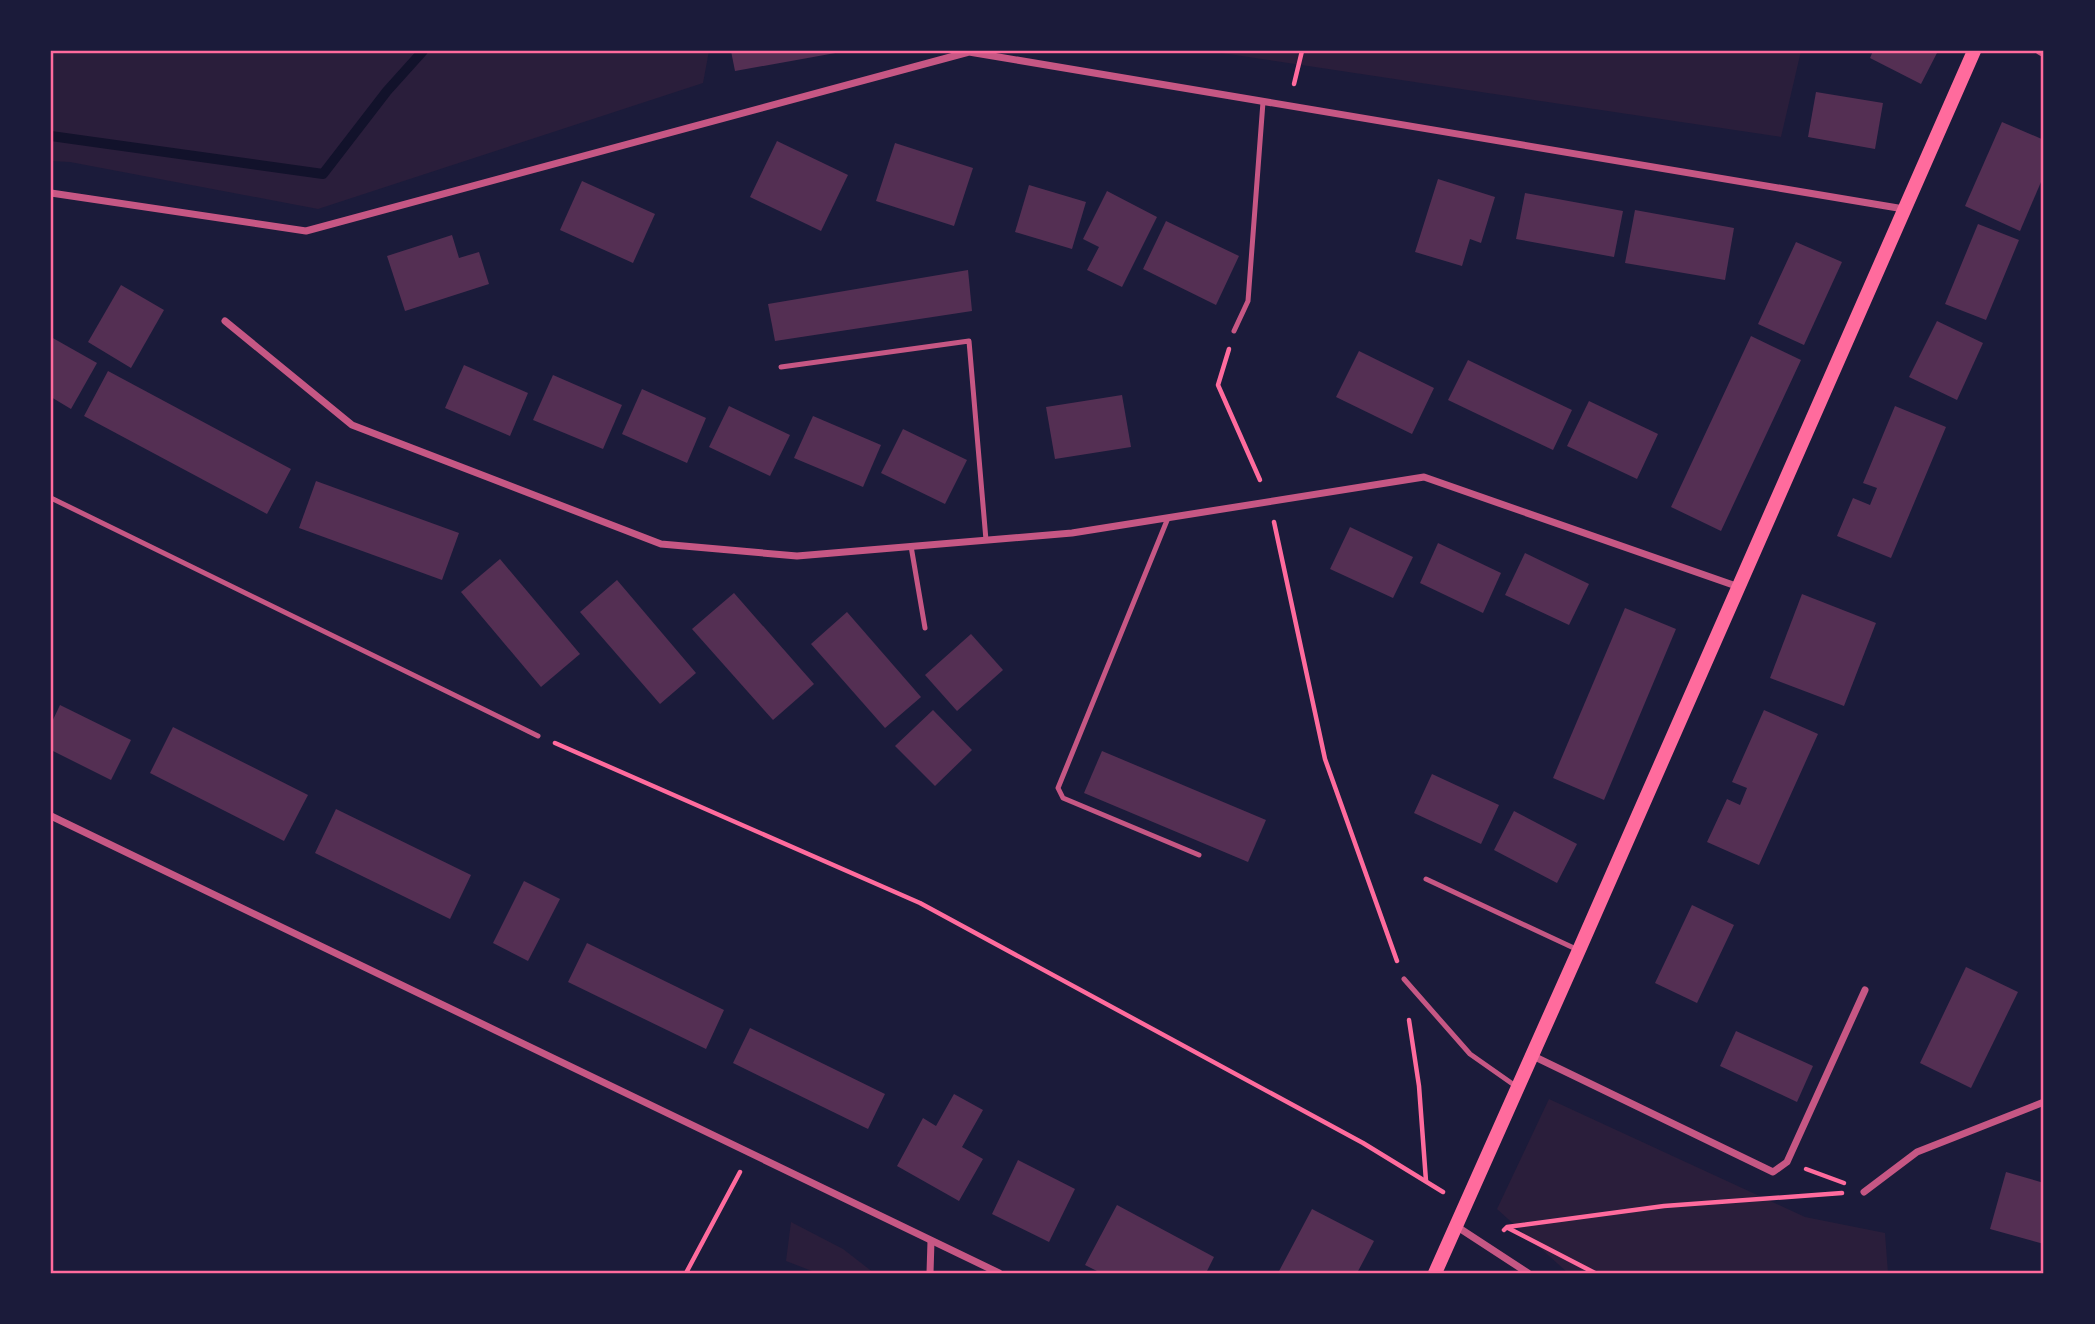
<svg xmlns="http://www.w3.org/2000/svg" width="2095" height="1324" viewBox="0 0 2095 1324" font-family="Barlow,sans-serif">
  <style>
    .green { fill: #2a1e3b }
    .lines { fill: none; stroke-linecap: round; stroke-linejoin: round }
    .stream { stroke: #12122b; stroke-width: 10 }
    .building { fill: #542f53 }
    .path { stroke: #ff6b9d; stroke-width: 4.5 }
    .service { stroke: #c65784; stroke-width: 5 }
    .minor { stroke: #c65784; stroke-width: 7 }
    .secondary { stroke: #ff6b9d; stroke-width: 14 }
    .neatline { fill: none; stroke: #ff6b9d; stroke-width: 2.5 }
  </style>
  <rect width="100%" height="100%" fill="#1b1b3a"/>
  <g class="green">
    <path d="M51 51H709L703 83 318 209 70 162 51 161Z"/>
    <path d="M1208 51H1801L1781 137Z"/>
    <path d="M1549 1099 1805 1217 1885 1233 1888 1273H1568L1497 1209Z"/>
    <path d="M791 1222 843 1249 874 1273H817L786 1261Z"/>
  </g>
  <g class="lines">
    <path class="stream" d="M51 136 323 174 387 91 423 51"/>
  </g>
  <g class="building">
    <path d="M731 51H840L841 52 735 71Z"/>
    <path d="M1873 51H1938L1921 84 1870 58Z"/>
    <path d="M1816 92 1883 103 1875 149 1808 137Z"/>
    <path d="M2002 122 2044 140V175L2020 231 1965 206Z"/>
    <path d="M777 141 848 175 821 231 750 197Z"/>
    <path d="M895 143 973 168 954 226 876 201Z"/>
    <path d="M1438 179 1495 197 1481 243 1470 239 1462 266 1415 252Z"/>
    <path d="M582 181 655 214 633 263 560 230Z"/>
    <path d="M1029 185 1086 202 1072 249 1015 232Z"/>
    <path d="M1107 191 1157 217 1122 287 1087 270 1099 247 1083 239Z"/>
    <path d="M1525 193 1623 211 1614 257 1516 239Z"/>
    <path d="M1635 210 1734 228 1725 280 1625 263Z"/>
    <path d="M1166 221 1239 256 1216 305 1143 269Z"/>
    <path d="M1978 224 2019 240 1986 320 1945 304Z"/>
    <path d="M452 235 459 258 479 252 489 284 405 311 387 256Z"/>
    <path d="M1796 242 1842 262 1804 345 1758 324Z"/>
    <path d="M968 270 972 311 775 341 768 304Z"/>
    <path d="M121 285 164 310 131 368 88 342Z"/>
    <path d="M1937 321 1983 343 1957 400 1909 377Z"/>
    <path d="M1751 336 1801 360 1721 531 1671 507Z"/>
    <path d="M51 337 97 363 71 409 51 397Z"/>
    <path d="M1359 351 1434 388 1412 434 1336 397Z"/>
    <path d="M1468 360 1572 410 1553 450 1448 400Z"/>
    <path d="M464 365 528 393 510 436 445 408Z"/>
    <path d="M108 371 291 469 267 514 84 416Z"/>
    <path d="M553 375 622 405 603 449 533 420Z"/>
    <path d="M642 389 706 418 687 463 622 434Z"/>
    <path d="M1122 395 1131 447 1055 459 1046 407Z"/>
    <path d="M1589 401 1658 434 1637 479 1567 446Z"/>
    <path d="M729 406 790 435 770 476 709 447Z"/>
    <path d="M1895 406 1946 427 1891 558 1837 536 1853 498 1870 505 1877 488 1863 483Z"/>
    <path d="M813 416 881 445 863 487 794 458Z"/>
    <path d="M903 429 967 460 945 504 881 473Z"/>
    <path d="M316 481 459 533 442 580 299 528Z"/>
    <path d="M1350 527 1413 557 1393 598 1330 569Z"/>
    <path d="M1438 543 1501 573 1483 613 1420 583Z"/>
    <path d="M1525 553 1589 584 1569 625 1505 595Z"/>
    <path d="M500 559 580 654 541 687 461 592Z"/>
    <path d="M617 580 696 673 660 704 580 612Z"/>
    <path d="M734 593 814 684 773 720 692 629Z"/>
    <path d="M1802 594 1876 623 1844 706 1770 678Z"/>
    <path d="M1625 608 1676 629 1604 800 1553 778Z"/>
    <path d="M847 612 921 697 885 728 811 644Z"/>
    <path d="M971 634 1003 670 957 711 925 675Z"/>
    <path d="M60 705 131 740 111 780 51 750V724Z"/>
    <path d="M933 710 972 750 935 786 895 746Z"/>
    <path d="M1764 710 1818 734 1759 865 1707 842 1727 799 1740 805 1747 788 1732 782Z"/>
    <path d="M173 727 308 795 284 841 150 773Z"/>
    <path d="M1102 751 1266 820 1248 862 1084 793Z"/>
    <path d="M1432 774 1499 805 1481 844 1414 813Z"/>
    <path d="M336 809 471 875 450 919 315 853Z"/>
    <path d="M1514 811 1577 844 1557 883 1494 850Z"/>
    <path d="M524 881 560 899 528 961 493 943Z"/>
    <path d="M1692 905 1734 925 1697 1003 1655 983Z"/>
    <path d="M587 943 724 1010 706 1049 568 982Z"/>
    <path d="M1966 967 2018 992 1971 1088 1920 1063Z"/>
    <path d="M750 1028 885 1094 868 1129 733 1063Z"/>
    <path d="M1736 1031 1813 1066 1797 1102 1720 1066Z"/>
    <path d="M954 1094 983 1110 962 1147 983 1159 959 1201 897 1166 923 1118 936 1126Z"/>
    <path d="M1018 1160 1075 1189 1049 1242 992 1214Z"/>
    <path d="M2006 1172 2044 1183V1244L1990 1229Z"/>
    <path d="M1117 1205 1214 1257 1206 1273H1101L1085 1265Z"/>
    <path d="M1312 1209 1374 1241 1357 1273H1278Z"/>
  </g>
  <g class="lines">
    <g class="path">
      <path d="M1294 84 1302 51"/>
      <path d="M1229 349 1218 385 1260 480"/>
      <path d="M1274 522 1325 759 1397 961"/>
      <path d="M555 743 920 903 1363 1143 1443 1192"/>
      <path d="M1409 1020 1419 1086 1426 1181"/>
      <path d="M1806 1169 1844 1183"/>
      <path d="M1508 1228 1595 1273"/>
      <path d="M1504 1230 1507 1227 1664 1206 1842 1193"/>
      <path d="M686 1273 740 1172"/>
    </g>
    <g class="service">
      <path d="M1234 331 1248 301 1263 102"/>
      <path d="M781 367 969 341 986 540"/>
      <path d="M51 498 538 736"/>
      <path d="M1168 518 1058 788 1063 798 1199 855"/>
      <path d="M911 546 925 628"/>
      <path d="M1426 879 1576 949"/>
      <path d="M1404 979 1470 1054 1517 1087"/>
    </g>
    <g class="minor">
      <path d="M2039 51 2044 54"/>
      <path d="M51 193 306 231 969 52 1904 209"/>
      <path d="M225 321 352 425 661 544 797 556 1072 533 1424 477 1739 587"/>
      <path d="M51 816 999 1273"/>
      <path d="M1531 1055 1773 1172 1787 1162 1865 990"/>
      <path d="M1864 1192 1917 1152 2044 1102"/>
      <path d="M1456 1226 1528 1273"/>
      <path d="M930 1273 931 1241"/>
    </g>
    <path class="secondary" d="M1435 1273 1579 950 1974 51"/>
  </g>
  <rect width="2095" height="1324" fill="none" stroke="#1b1b3a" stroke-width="105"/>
  <rect x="52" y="52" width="1990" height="1220" class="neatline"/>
</svg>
